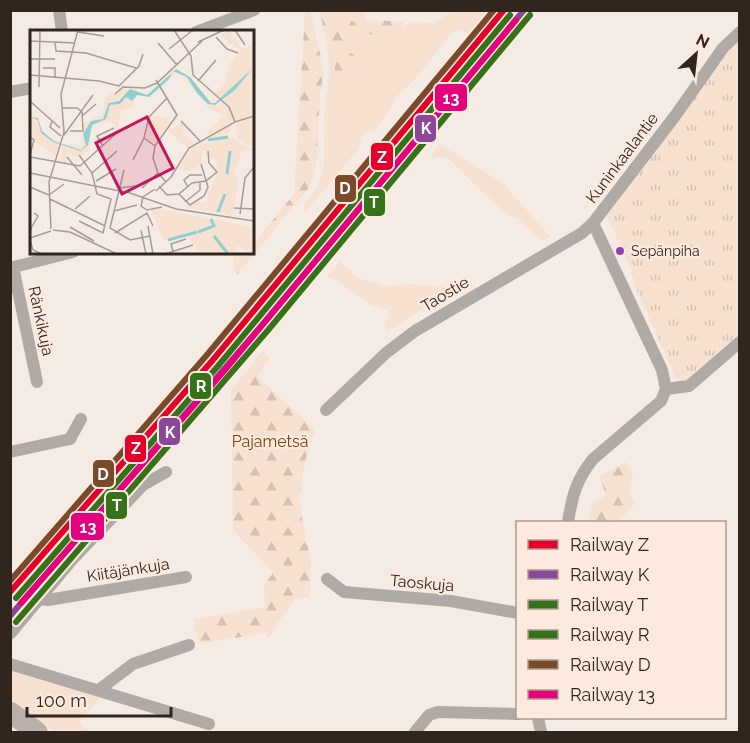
<svg xmlns="http://www.w3.org/2000/svg" width="750" height="743" viewBox="0 0 750 743" font-family="Raleway,sans-serif">
  <style>
    .grass { fill: #f7e1d1 }
    .forest { fill: url(#forest-firs) }
    .park { fill: url(#park-tufts) }
    .lines { fill: none; stroke-linecap: round; stroke-linejoin: round }
    .street { stroke: #afaaa5; stroke-width: 12 }
    .highway { stroke: #b9b0ab; stroke-width: 21 }
    .rail-1-casing { stroke: #fceade; stroke-width: 10 }
    .rail-2-casing { stroke: #fceade; stroke-width: 10 }
    .rail-3-casing { stroke: #fceade; stroke-width: 10 }
    .rail-4-casing { stroke: #fceade; stroke-width: 10 }
    .rail-5-casing { stroke: #fceade; stroke-width: 10 }
    .rail-6-casing { stroke: #fceade; stroke-width: 10 }
    .rail-1 { stroke: #e4002b; stroke-width: 6 }
    .rail-2 { stroke: #8c4799; stroke-width: 6 }
    .rail-3 { stroke: #357219; stroke-width: 6 }
    .rail-4 { stroke: #357219; stroke-width: 6 }
    .rail-5 { stroke: #7a4b2a; stroke-width: 6 }
    .rail-6 { stroke: #e5007d; stroke-width: 6 }
    .bus-dot { fill: #8e44ad; stroke: #fceade; stroke-width: 2 }
    .labels { text-anchor: middle; dominant-baseline: central; stroke-width: 4.5; stroke-linejoin: round; paint-order: stroke }
    .bus-label { font-size: 14px; fill: #31261e; stroke: #fceade; text-anchor: start }
    .street-label { font-size: 16px; fill: #31261e; stroke: #fceade }
    .park-label { font-size: 16px; fill: #78430f; stroke: #fceade }
    .inset-river { fill: none; stroke: #90cfd1; stroke-width: 3 }
    .inset-road { fill: none; stroke: #a79c95; stroke-width: 1.5 }
    .view { fill: #c2185b; fill-opacity: 0.15; stroke: #c2185b; stroke-width: 3 }
    .inset-edge { fill: none; stroke: #31261e; stroke-width: 3 }
    .line-badge { stroke: #fceade; stroke-width: 2 }
    .badge-label { font-size: 16px; text-anchor: middle; font-weight: bold; fill: #fff }
  </style>
  <defs>
    <pattern id="forest-firs" width="22" height="20" patternUnits="userSpaceOnUse" patternTransform="scale(1.5)"><rect width="22" height="20" fill="#f7e1d1"/><path d="M5 1l3.5 6h-7zM16 11l3.5 6h-7z" fill="#d4c1b3"/></pattern>
    <pattern id="park-tufts" width="24" height="20" patternUnits="userSpaceOnUse" patternTransform="scale(1.5)"><rect width="24" height="20" fill="#f7e1d1"/><path d="M3 7l-1-3M5 7V3M7 7l1-3M15 17l-1-3M17 17v-4M19 17l1-3" fill="none" stroke="#d4c1b3"/></pattern>
  </defs>
  <rect width="100%" height="100%" fill="#f5ebe5"/>
  <g class="grass">
    <path d="M329 11H364L367 22 366 33 403 31 404 26 410 22 433 23 454 11H488L468 34 460 29 449 36 416 78 397 96 375 132 363 133 358 150 304 213C303 199 316 193 320 181 328 161 322 136 324 115 326 94 331 76 328 54L334 57 336 79 346 50 357 34Z"/>
    <path d="M439 144 504 184 550 237 542 241 518 219 506 214 447 158 439 156 430 158Z"/>
    <path d="M340 261 358 278 384 286 410 284 455 288 387 332 385 324 389 311 371 305 338 281 327 277Z"/>
    <path d="M10 668 102 694 80 723 90 732H56L11 700Z"/>
  </g>
  <g class="forest">
    <path d="M305 11H311L324 72 320 92 317 158 313 179 307 190 237 275 231 252H252V243L255 242 294 194Z"/>
    <path d="M320 11H329L330 13 355 22 357 34 346 50 362 60 340 88 336 79 334 58 328 54Z"/>
    <path d="M373 20 403 22V31L379 37 366 33 367 22Z"/>
    <path d="M263 351 270 359 257 377 315 429 305 461 300 493 301 513 311 562 310 597 294 600 267 639 266 633 198 644 194 619 265 607 264 585 273 573 233 530 231 389Z"/>
    <path d="M626 462 633 477 628 493 635 503 618 522H588L592 503 606 496 600 476Z"/>
  </g>
  <path class="park" d="M739 39V339L689 383 679 385 635 286 630 267 607 216 727 52Z"/>
  <g class="lines">
    <g class="street">
      <path d="M59 10 62 32"/>
      <path d="M196 32 254 10"/>
      <path d="M10 92 32 88"/>
      <path d="M13 267 37 382"/>
      <path d="M10 268 73 252"/>
      <path d="M666 389 689 386 740 342"/>
      <path d="M326 410 386 353 415 331 582 233 593 223 675 116 723 48 740 32"/>
      <path d="M10 452 70 439 81 419"/>
      <path d="M568 522C572 497 576 480 593 459L661 401 666 389 662 370 593 223"/>
      <path d="M327 579 344 592 451 601 518 613"/>
      <path d="M39 599 48 600 186 577"/>
      <path d="M10 634 72 560 143 485 166 472"/>
      <path d="M10 664 209 724"/>
      <path d="M100 689 133 664 189 645"/>
      <path d="M538 718 541 732"/>
      <path d="M415 732 429 715 438 712 518 714"/>
    </g>
    <path class="highway" d="M10 712 37 732"/>
    <g class="rail-1-casing">
      <path id="rail-1" d="M10 592 212 361 504 10"/>
    </g>
    <g class="rail-2-casing">
      <path id="rail-2" d="M10 616 263 324 524 10"/>
    </g>
    <g class="rail-3-casing">
      <path id="rail-3" d="M16 622 269 329 530 15"/>
    </g>
    <g class="rail-4-casing">
      <path id="rail-4" d="M16 598 218 366 510 15"/>
    </g>
    <g class="rail-5-casing">
      <path id="rail-5" d="M10 581 206 356 494 10"/>
    </g>
    <g class="rail-6-casing">
      <path id="rail-6" d="M21 603 224 371 516 20"/>
    </g>
    <use href="#rail-1" class="rail-1"/>
    <use href="#rail-2" class="rail-2"/>
    <use href="#rail-3" class="rail-3"/>
    <use href="#rail-4" class="rail-4"/>
    <use href="#rail-5" class="rail-5"/>
    <use href="#rail-6" class="rail-6"/>
  </g>
  <circle class="bus-dot" cx="620" cy="251" r="5"/>
  <g class="labels">
    <g class="bus-label">
      <text x="631" y="251">Sepänpiha</text>
    </g>
    <g class="street-label">
      <text transform="translate(622 158) rotate(-53)">Kuninkaalantie</text>
      <text transform="translate(445 294) rotate(-31)">Taostie</text>
      <text transform="translate(41 321) rotate(78)">Ränkikuja</text>
      <text transform="translate(128 570) rotate(-9)">Kiitäjänkuja</text>
      <text transform="translate(422 583) rotate(5)">Taoskuja</text>
    </g>
    <g class="park-label">
      <text x="270" y="441">Pajametsä</text>
    </g>
  </g>
  <g transform="translate(30 30)">
    <rect width="224" height="224" fill="#f5ebe5"/>
    <path d="M223 40V85L202 94 199 103 171 110 180 106 177 100 190 92 191 86 200 87 188 73H193ZM223 87V117L209 110 205 102 206 94Z" fill="#f7e1d1"/>
    <path d="M199 0 204 9 208 6 205 10 212 19 223 14V38L191 70 184 65 196 52 198 36 211 20 202 14 196 17 200 14 191 5ZM223 40V82L205 83 192 71ZM143 41 157 47 178 74H186L202 88 180 79 152 45 145 43 133 56ZM92 59 108 60 79 73 75 88 61 91 54 118 48 120 33 114 52 116 53 95 64 87 73 85 75 67ZM105 66 103 78 91 80 88 100 82 92 67 94 59 102 60 119 53 126 44 127 38 118 36 135 30 127 33 115 54 121 58 113 57 103 62 95 76 89 80 75 89 74 96 67 102 71ZM121 85 139 88 141 92 137 96 142 99 154 91 152 102 164 113 157 118 135 98 127 115 115 107ZM0 87 8 90 12 104 29 114 25 126 4 111ZM223 87V116L213 111 219 89ZM201 107 223 121 212 120 204 144 208 148 203 184 223 189 132 173 150 176 176 171 188 142 186 129 179 128 177 120 172 121 171 134 160 141 148 139 163 117ZM129 179 223 197V223L205 215 208 223H169L156 203 134 211 121 181Z" fill="#f7e1d1"/>
    <path d="M223 38 205 60 185 75 178 74 167 63 157 47 143 41 138 50 119 67 107 65 102 71 96 67 90 74 80 75 76 89 62 95 58 115 51 121 23 112 11 103 8 90 0 87 8 88 12 101 24 111 51 120 56 115 53 104 61 91 73 89 79 73 89 71 100 59 117 65 146 39 160 47 181 73H185Z" fill="#90cfd1"/>
    <path class="inset-river" d="M178 110 198 107M197 144 200 121M188 182 195 164M168 202 184 196 181 189M184 206 198 224M138 210 167 202"/>
    <path class="inset-road" d="M205 0 215 15M48 2 74 6M186 7 197 19 208 23M0 11 45 13M25 12 26 21 56 23 106 38M168 12 194 0M128 13 147 35M139 19 163 0M0 29H25M13 38H25V47M0 45 69 51 89 56 109 36 113 24M168 51 186 30M9 57 10 0M85 64 93 57 115 58 127 53 172 11M0 71 30 98M32 78H47L52 82 53 101H40M52 86 66 74M22 91 20 97 31 106M151 91 170 111M205 92 224 86M34 105 63 65M0 107 4 110 0 125M114 108 125 116 123 128 128 143 136 152M73 116 67 106 84 98M125 116 147 85 126 50M49 125 62 143 67 164 81 169 73 203 49 191M0 127 50 136 89 101M37 127 52 145M103 130 114 108 119 87 137 68M94 140 80 198 100 210 120 206M0 143 100 163 146 179 224 191M62 143 87 121M66 151 86 139M129 156 137 165 149 164 162 153 176 151 187 142 179 133 178 121M0 157 19 165M158 157 154 150 160 145H172M88 158 106 156M112 158 128 143M125 159 113 167 111 176 117 180 132 177M126 161 141 147 159 118 205 92 199 77 163 45 161 26 144 0M149 164 160 175 174 166 178 157 171 134M19 165 34 154M20 169 75 196M155 172 170 160V152M204 178 224 179M45 179 60 166M84 181 107 175M210 184 215 148 224 137M118 196 123 224M40 197 64 211M21 199 19 152 34 102 31 64 48 0M0 200 8 186 4 183M23 200 40 202 87 224M111 200 116 224M85 203 117 183 123 196M0 208 21 201M0 210 3 220 12 224M143 221 141 214 156 209M135 224 163 215"/>
    <path class="view" d="M117 87 143 138 92 164 66 113Z"/>
    <rect width="224" height="224" class="inset-edge"/>
  </g>
  <g class="line-badge">
    <rect x="434" y="83" width="34" height="29" rx="6" fill="#e5007d"/>
    <rect x="414" y="114" width="23" height="29" rx="6" fill="#8c4799"/>
    <rect x="370" y="142" width="24" height="29" rx="6" fill="#e4002b"/>
    <rect x="334" y="174" width="23" height="29" rx="6" fill="#7a4b2a"/>
    <rect x="363" y="188" width="23" height="29" rx="6" fill="#357219"/>
    <rect x="189" y="372" width="23" height="28" rx="6" fill="#357219"/>
    <rect x="158" y="417" width="23" height="29" rx="6" fill="#8c4799"/>
    <rect x="124" y="434" width="23" height="29" rx="6" fill="#e4002b"/>
    <rect x="92" y="459" width="23" height="29" rx="6" fill="#7a4b2a"/>
    <rect x="105" y="491" width="23" height="29" rx="6" fill="#357219"/>
    <rect x="70" y="512" width="35" height="29" rx="6" fill="#e5007d"/>
  </g>
  <g class="badge-label">
    <text x="451" y="104">13</text>
    <text x="426" y="134">K</text>
    <text x="382" y="163">Z</text>
    <text x="345" y="194">D</text>
    <text x="374" y="208">T</text>
    <text x="201" y="392">R</text>
    <text x="170" y="438">K</text>
    <text x="136" y="454">Z</text>
    <text x="103" y="480">D</text>
    <text x="117" y="511">T</text>
    <text x="88" y="533">13</text>
  </g>
  <rect width="750" height="743" fill="none" stroke="#31261e" stroke-width="24"/>
  <rect x="516" y="521" width="210" height="198" fill="#fceade" stroke="#ab9c91" stroke-width="1.5"/>
  <rect x="528" y="540" width="30" height="9" fill="#e4002b" stroke="#ab9c91" stroke-width="1.5"/>
  <text x="570" y="551" font-size="18" fill="#31261e">Railway Z</text>
  <rect x="528" y="570" width="30" height="9" fill="#8c4799" stroke="#ab9c91" stroke-width="1.5"/>
  <text x="570" y="581" font-size="18" fill="#31261e">Railway K</text>
  <rect x="528" y="600" width="30" height="9" fill="#357219" stroke="#ab9c91" stroke-width="1.5"/>
  <text x="570" y="611" font-size="18" fill="#31261e">Railway T</text>
  <rect x="528" y="630" width="30" height="9" fill="#357219" stroke="#ab9c91" stroke-width="1.5"/>
  <text x="570" y="641" font-size="18" fill="#31261e">Railway R</text>
  <rect x="528" y="660" width="30" height="9" fill="#7a4b2a" stroke="#ab9c91" stroke-width="1.5"/>
  <text x="570" y="671" font-size="18" fill="#31261e">Railway D</text>
  <rect x="528" y="690" width="30" height="9" fill="#e5007d" stroke="#ab9c91" stroke-width="1.5"/>
  <text x="570" y="701" font-size="18" fill="#31261e">Railway 13</text>
  <g transform="translate(696 54) rotate(27)" stroke="#fceade" stroke-width="4.5" paint-order="stroke">
  <path d="M0-4.5L10 22L0 15L-10 22Z" fill="#31261e"/>
  <text y="-9" font-size="16" font-weight="bold" text-anchor="middle" fill="#31261e">N</text>
  </g>
  <path d="M27 707v9h144v-9" fill="none" stroke="#31261e" stroke-width="3"/>
  <text x="36" y="707" font-size="18" fill="#31261e" stroke="#fceade" stroke-width="4.5" paint-order="stroke">100 m</text>
</svg>
